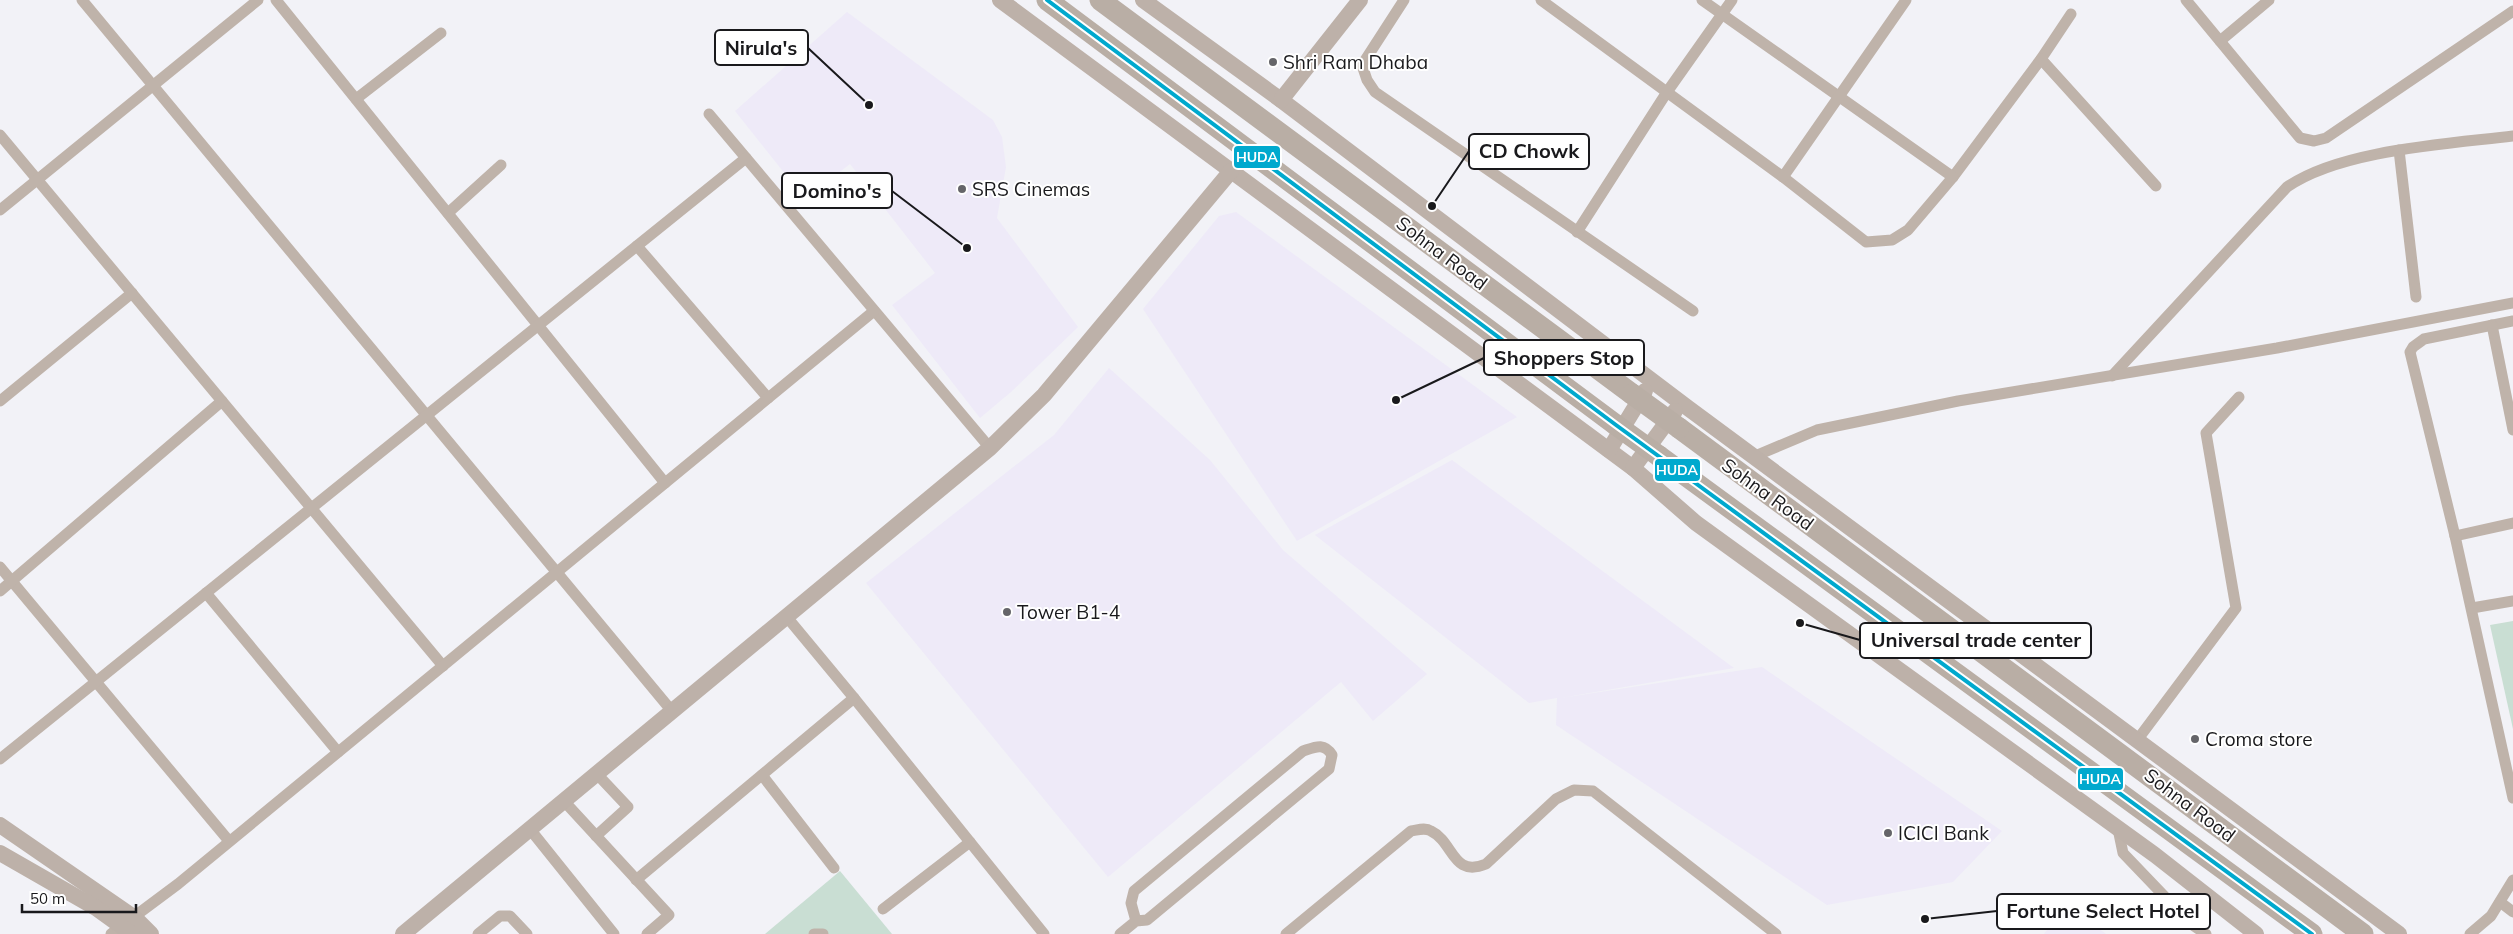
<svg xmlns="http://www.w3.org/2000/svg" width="2513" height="934" viewBox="0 0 2513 934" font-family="Mulish,sans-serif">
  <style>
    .commercial { fill: #eeeaf8 }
    .green { fill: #c9ded3 }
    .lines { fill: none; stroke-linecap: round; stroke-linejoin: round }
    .street { stroke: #bfb3aa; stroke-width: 11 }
    .secondary { stroke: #bdb1a9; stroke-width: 16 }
    .highway { stroke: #b9aea5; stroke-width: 21 }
    .highway-bridge { stroke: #b9aea5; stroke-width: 21 }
    .bus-1-casing { stroke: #fff; stroke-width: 8 }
    .bus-1 { stroke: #00a9ce; stroke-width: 4 }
    .poi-dot { fill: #656569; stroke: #fff; stroke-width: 2 }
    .labels { text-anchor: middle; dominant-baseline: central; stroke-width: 4; stroke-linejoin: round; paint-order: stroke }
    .poi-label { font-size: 19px; fill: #19191c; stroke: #fff; text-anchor: start }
    .street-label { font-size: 19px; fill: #19191c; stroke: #fff }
    .leader { fill: none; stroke: #19191c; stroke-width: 2 }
    .callout-dot { fill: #19191c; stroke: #fff; stroke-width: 2 }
    .callout { fill: #fff; stroke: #19191c; stroke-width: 2 }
    .callout-label { font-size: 20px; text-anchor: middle; font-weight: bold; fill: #19191c }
    .line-badge { stroke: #fff; stroke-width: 2 }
    .badge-label { font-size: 14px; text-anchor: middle; font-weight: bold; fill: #fff }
  </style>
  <rect width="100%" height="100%" fill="#f2f2f7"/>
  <g class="commercial">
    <path d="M847 12 993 120 1002 137 1006 167 997 218 1078 327 1011 392 980 418 892 305 935 273 850 164 805 199 735 111Z"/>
    <path d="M1236 212 1517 417 1297 541 1143 309 1219 216Z"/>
    <path d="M1109 368 1210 460 1283 550 1427 674 1373 721 1341 682 1108 877 866 583 1054 435Z"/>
    <path d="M1452 460 1734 668 1561 698 1762 667 2002 831 1953 882 1827 905 1556 725 1557 698 1529 703 1315 535Z"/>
    <path d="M2066 904 2106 934H2044Z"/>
  </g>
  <g class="green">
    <path d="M2513 621V729L2490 625Z"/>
    <path d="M840 871 892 934H765Z"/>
  </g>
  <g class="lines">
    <g class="street">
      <path d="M82 0 671 710"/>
      <path d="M276 0 665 483"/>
      <path d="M1404 0 1362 65 1367 80 1375 92 1693 311"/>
      <path d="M1541 0 1783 177 1866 242 1892 240 1908 230 1953 177 2041 59 2071 14"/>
      <path d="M1702 0 1953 177"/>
      <path d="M2186 0 2300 138 2314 141 2326 138 2513 11"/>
      <path d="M2220 41 2269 0"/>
      <path d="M2041 59 2156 186"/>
      <path d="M356 99 441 33"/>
      <path d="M709 114 990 448"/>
      <path d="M0 135 443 666"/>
      <path d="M2399 150 2416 297"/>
      <path d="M1783 177 1906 0"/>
      <path d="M0 210 258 0"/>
      <path d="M448 213 501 165"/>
      <path d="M1577 232 1667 92 1732 0"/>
      <path d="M637 246 768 398"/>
      <path d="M2513 321 2424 339 2413 347 2410 352 2455 536 2513 798"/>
      <path d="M2492 325 2513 430"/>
      <path d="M2112 376 2287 187C2340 150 2447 144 2513 136"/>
      <path d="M0 401 132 293"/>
      <path d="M1755 456 1817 430 1958 401 2277 348 2513 303"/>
      <path d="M2455 536 2513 523"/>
      <path d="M0 567 229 841"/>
      <path d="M0 591 222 401"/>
      <path d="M206 593 338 752"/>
      <path d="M2472 608 2513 601"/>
      <path d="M786 616 854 698 1044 934"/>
      <path d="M2138 739 2236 608 2206 433 2239 397"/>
      <path d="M0 759 746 158"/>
      <path d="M762 775 834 868"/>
      <path d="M563 800 669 915 647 934"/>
      <path d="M529 828 614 934"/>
      <path d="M2118 829 2123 853 2191 924 2206 934"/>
      <path d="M596 836 628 807 596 773"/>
      <path d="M636 880 854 698"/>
      <path d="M2500 902 2513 912"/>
      <path d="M883 909 970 842"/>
      <path d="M111 934 178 884 874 311"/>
      <path d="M478 934 500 916H510L527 934"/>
      <path d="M814 934H823"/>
      <path d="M1120 934 1136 921 1147 920 1329 769 1332 755C1324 742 1315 747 1303 751L1134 891 1131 903 1136 921"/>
      <path d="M1286 934 1411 831C1418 830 1425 827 1431 831 1454 842 1452 878 1486 864L1556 799 1574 790 1593 791 1776 934"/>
      <path d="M2470 934 2491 916 2513 880"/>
    </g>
    <g class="secondary">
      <path d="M1000 0 1633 468 1696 523 2155 855 2256 934"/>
      <path d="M1143 0 1281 100 1688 408 2399 934"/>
      <path d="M1281 100 1360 0"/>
      <path d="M1609 450 1645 391"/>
      <path d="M1633 468 1675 411"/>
      <path d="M0 825 135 918 151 934"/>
      <path d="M0 853 96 908 132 934"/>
      <path d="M403 934 990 448 1044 395 1231 171"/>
    </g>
    <g class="highway">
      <path d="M1047 0 1616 425"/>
      <path d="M1100 0 1632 394"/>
      <path d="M1679 428 2363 934"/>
      <path d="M1659 456 2312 934"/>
    </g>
    <g class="highway-bridge">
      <path d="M1632 394 1679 428"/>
      <path d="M1616 425 1659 456"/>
    </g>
    <g class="bus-1-casing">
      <path id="bus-1" d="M1047 0 1616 425 2312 934"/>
    </g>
    <use href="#bus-1" class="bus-1"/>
  </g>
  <g class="poi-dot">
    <circle cx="1273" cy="62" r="5"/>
    <circle cx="962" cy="189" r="5"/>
    <circle cx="1007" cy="612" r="5"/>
    <circle cx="2195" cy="739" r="5"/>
    <circle cx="1888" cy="833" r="5"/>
  </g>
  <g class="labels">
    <g class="poi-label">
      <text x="1283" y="62">Shri Ram Dhaba</text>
      <text x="972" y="189">SRS Cinemas</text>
      <text x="1017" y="612">Tower B1-4</text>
      <text x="2205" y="739">Croma store</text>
      <text x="1898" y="833">ICICI Bank</text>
    </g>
    <g class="street-label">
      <text transform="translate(1442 253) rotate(37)">Sohna Road</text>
      <text transform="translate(1768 494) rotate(36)">Sohna Road</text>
      <text transform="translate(2190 805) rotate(37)">Sohna Road</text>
    </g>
  </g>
  <path class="leader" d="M869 105L808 48M1432 206L1469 151M967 248L892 191M1396 400L1484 358M1800 623L1860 640M1925 919L1997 911"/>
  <g class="callout-dot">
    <circle cx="869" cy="105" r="5"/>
    <circle cx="1432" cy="206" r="5"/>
    <circle cx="967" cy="248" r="5"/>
    <circle cx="1396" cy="400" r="5"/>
    <circle cx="1800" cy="623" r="5"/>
    <circle cx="1925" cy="919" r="5"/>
  </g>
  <g class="callout">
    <rect x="715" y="30" width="93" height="35" rx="5"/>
    <rect x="1469" y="134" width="120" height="35" rx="5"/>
    <rect x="782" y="173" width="110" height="35" rx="5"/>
    <rect x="1484" y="340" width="160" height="35" rx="5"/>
    <rect x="1860" y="623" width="231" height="35" rx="5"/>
    <rect x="1997" y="894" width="213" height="35" rx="5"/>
  </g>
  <g class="callout-label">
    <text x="761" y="55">Nirula's</text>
    <text x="1529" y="158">CD Chowk</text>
    <text x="837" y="198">Domino's</text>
    <text x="1564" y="365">Shoppers Stop</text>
    <text x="1976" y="647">Universal trade center</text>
    <text x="2103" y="918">Fortune Select Hotel</text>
  </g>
  <g class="line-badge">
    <rect x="1233" y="145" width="48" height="24" rx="5" fill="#00a9ce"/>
    <rect x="1654" y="458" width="47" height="24" rx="5" fill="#00a9ce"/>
    <rect x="2077" y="767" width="47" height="24" rx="5" fill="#00a9ce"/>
  </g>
  <g class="badge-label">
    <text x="1257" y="162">HUDA</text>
    <text x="1677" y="475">HUDA</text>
    <text x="2100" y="784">HUDA</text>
  </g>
  <path d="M22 904v8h114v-8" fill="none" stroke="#19191c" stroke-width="2.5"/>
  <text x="30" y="904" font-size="15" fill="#19191c" stroke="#ffffff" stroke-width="4" paint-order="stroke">50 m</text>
</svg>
